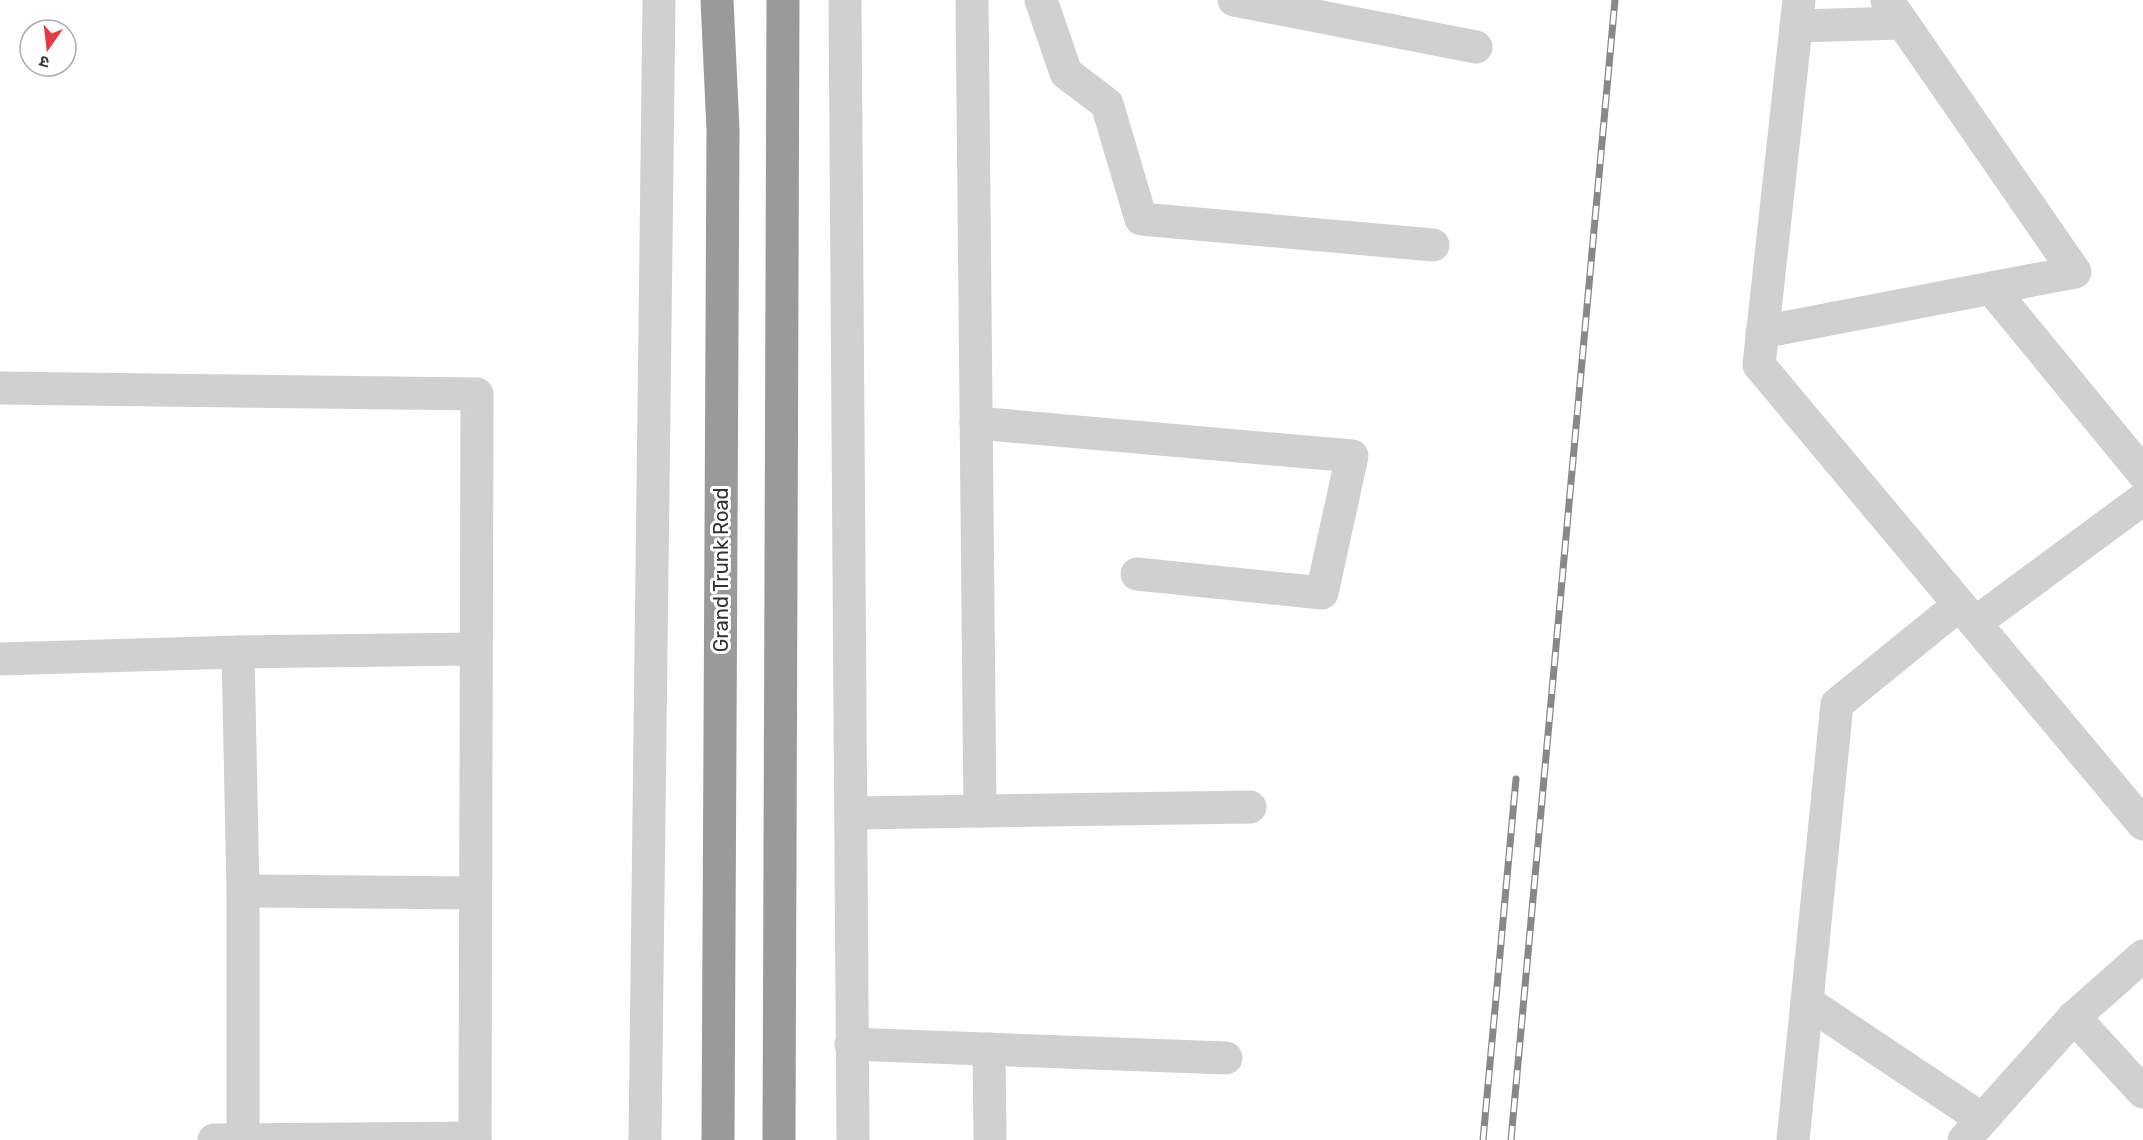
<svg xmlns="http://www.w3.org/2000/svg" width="2143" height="1140" viewBox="0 0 2143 1140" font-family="Rubik,'Noto Sans Devanagari',sans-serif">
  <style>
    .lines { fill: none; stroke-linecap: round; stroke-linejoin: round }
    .minor { stroke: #d0d0d0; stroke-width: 33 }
    .highway { stroke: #9a9a9a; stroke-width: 33 }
    .rail-casing { stroke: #888; stroke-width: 7 }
    .rail { stroke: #fff; stroke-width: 4.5; stroke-dasharray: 14; stroke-linecap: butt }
    .labels { text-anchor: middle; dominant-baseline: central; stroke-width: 6; stroke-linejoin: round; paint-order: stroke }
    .street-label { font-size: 20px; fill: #333; stroke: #fff }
  </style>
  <rect width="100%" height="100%" fill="#fff"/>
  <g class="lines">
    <g class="minor">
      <path d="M845 0 853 1140"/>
      <path d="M972 0 980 811"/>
      <path d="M1041 0 1066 73 1107 104 1141 219 1433 245"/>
      <path d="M1234 0 1476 47"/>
      <path d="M1799 0 1759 365 2143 824"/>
      <path d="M1796 26 1903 23"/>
      <path d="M1991 288 2143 473"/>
      <path d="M1762 332 2075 272 1887 0"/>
      <path d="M0 388 477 394 475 1140"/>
      <path d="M976 423 1352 456 1322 593 1137 574"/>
      <path d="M1975 623 2143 499"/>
      <path d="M238 652 243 891V1139"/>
      <path d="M0 659 238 652 476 649"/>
      <path d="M852 813 1250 807"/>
      <path d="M243 891 475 893"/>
      <path d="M1807 1002 1982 1119"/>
      <path d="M2074 1017 2143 1092"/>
      <path d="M851 1044 1226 1058"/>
      <path d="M989 1049 990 1140"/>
      <path d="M214 1140 475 1138"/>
      <path d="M645 1140 659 0"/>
      <path d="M1793 1140 1837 704 1959 605"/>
      <path d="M1964 1140 2074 1017 2143 956"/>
    </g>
    <g class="highway">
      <path d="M717 0 723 130 718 1140"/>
      <path d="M779 1140 783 0"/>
    </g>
    <g class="rail-casing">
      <g id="rail">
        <path d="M1483 1140 1516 779"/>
        <path d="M1511 1140 1615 0"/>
      </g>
    </g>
    <use href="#rail" class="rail"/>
  </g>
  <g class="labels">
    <g class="street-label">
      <text transform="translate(721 570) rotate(-90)">Grand Trunk Road</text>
    </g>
  </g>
  <g transform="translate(48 48) rotate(194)"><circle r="28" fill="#ffffff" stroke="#adadad" stroke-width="1.5"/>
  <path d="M0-4.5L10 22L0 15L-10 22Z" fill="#e63946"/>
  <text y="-9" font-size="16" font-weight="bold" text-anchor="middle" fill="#333333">उ</text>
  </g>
</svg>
